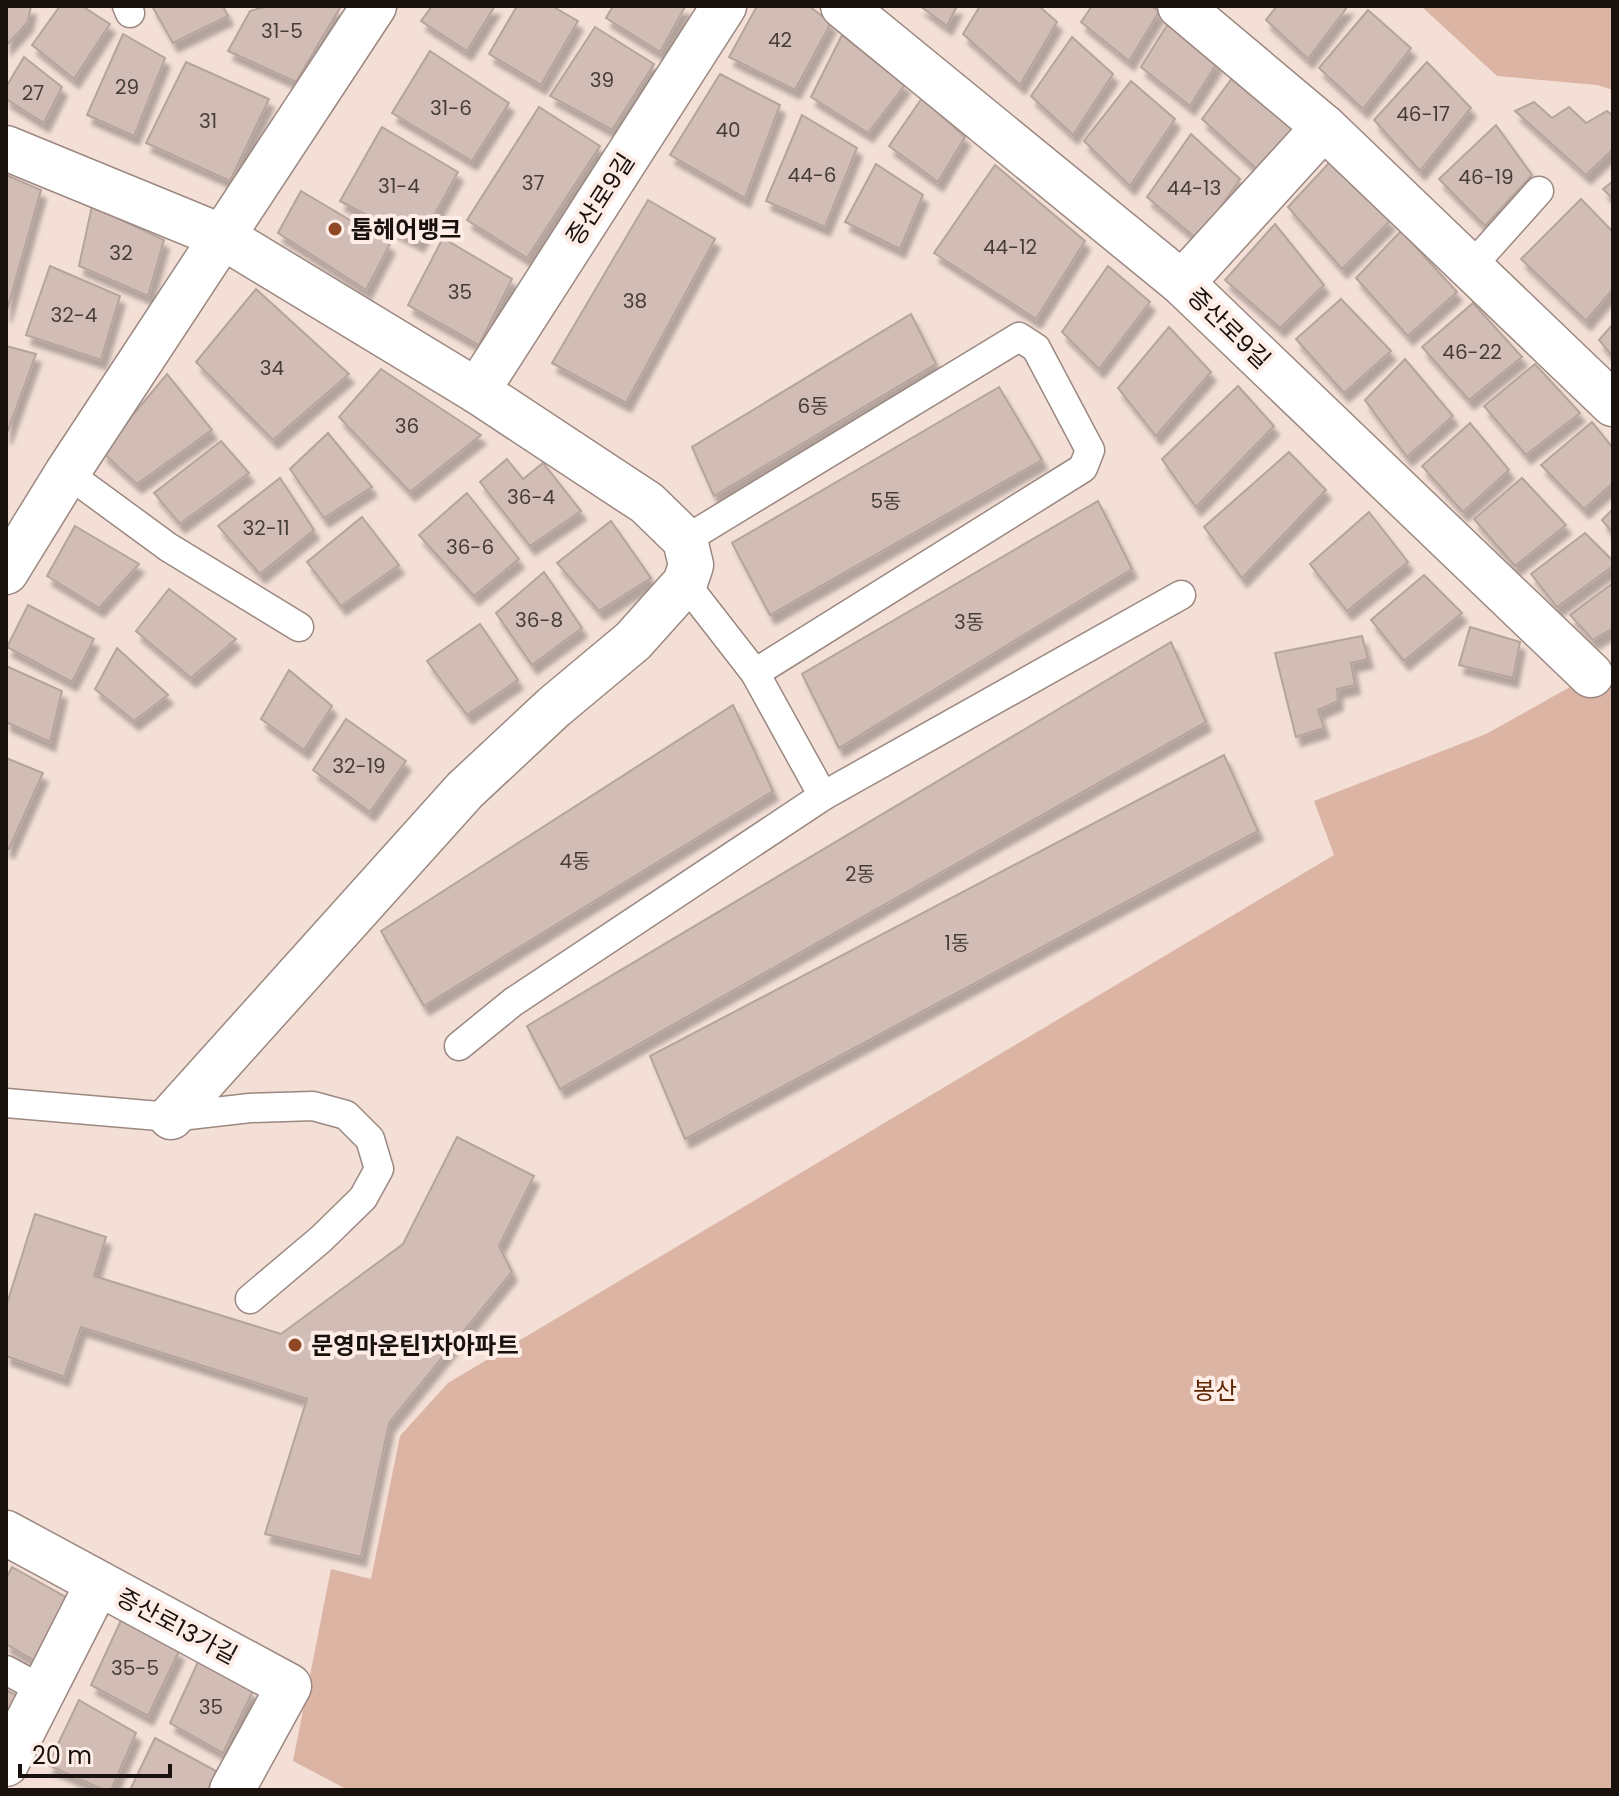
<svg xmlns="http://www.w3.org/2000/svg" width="1619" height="1796" viewBox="0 0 1619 1796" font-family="Poppins,'Noto Sans KR',sans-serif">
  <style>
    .green { fill: #dbb4a3 }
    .building { fill: #d1bdb5; stroke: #b6a39b; stroke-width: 2; filter: url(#shadow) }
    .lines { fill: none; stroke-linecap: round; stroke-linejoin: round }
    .lane-casing { stroke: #9b8880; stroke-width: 31 }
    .street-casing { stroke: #9b8880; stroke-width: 47 }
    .lane { stroke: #fff; stroke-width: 28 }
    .street { stroke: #fff; stroke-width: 44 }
    .poi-dot { fill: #8f4825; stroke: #fdede6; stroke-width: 3 }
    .labels { text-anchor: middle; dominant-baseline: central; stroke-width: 8; stroke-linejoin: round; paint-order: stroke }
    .number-label { font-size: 20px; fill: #463c38 }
    .street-label { font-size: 24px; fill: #18110e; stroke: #fdede6 }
    .poi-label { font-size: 24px; font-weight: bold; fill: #18110e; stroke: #fdede6; text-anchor: start }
    .park-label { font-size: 24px; fill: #612705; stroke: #fdede6 }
  </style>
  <defs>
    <filter id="shadow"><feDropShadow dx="5" dy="9" stdDeviation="2" flood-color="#0004"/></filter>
  </defs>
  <rect width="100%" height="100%" fill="#f3dfd6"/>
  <g class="green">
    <path d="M1421 6H1613V90L1597 85 1497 76Z"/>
    <path d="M1613 663V1790H348L293 1761 331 1569 371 1579 400 1436 448 1383 1334 855 1314 801 1486 734Z"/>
  </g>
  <g class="building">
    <path d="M6 6H31L28 22 6 46Z"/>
    <path d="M60 6H82L110 24 74 79 32 45Z"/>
    <path d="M152 6H223L228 16 173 43Z"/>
    <path d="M268 6H341L296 82 228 51 250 11Z"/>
    <path d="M432 6H495L467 51 421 21Z"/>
    <path d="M517 6H552L578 21 541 85 489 54Z"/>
    <path d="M613 6H685V7L660 52 606 18Z"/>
    <path d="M757 6H809L831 23 795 90 729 57Z"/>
    <path d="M920 6H957L947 26Z"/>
    <path d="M980 6H1039L1057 22 1020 85 963 34Z"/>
    <path d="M1092 6H1152L1159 12 1129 61 1081 22Z"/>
    <path d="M1277 6H1348L1308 59 1266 20Z"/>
    <path d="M1368 10 1411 48 1363 109 1319 68Z"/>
    <path d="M1169 22 1217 63 1190 106 1141 67Z"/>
    <path d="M595 27 654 64 612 130 550 96Z"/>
    <path d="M123 34 165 58 134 136 87 115Z"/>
    <path d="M842 35 905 85 868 133 811 97Z"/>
    <path d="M1072 37 1113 74 1073 135 1031 96Z"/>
    <path d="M430 51 509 103 472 161 392 113Z"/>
    <path d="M24 57 62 87 44 123 6 99V87Z"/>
    <path d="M186 62 269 99 230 181 146 143Z"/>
    <path d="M1427 62 1471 108 1420 171 1374 120Z"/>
    <path d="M720 74 780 105 745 198 670 155Z"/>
    <path d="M1233 77 1294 129 1259 171 1202 119Z"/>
    <path d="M1131 81 1175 119 1130 186 1084 141Z"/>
    <path d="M922 98 965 137 938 182 889 146Z"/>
    <path d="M1534 102 1552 118 1569 107 1586 123 1607 111 1613 116V149L1586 175 1515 111Z"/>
    <path d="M539 107 600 146 527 258 467 220Z"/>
    <path d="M802 115 857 148 825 227 766 201Z"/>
    <path d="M1496 125 1532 175 1485 226 1439 179Z"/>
    <path d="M382 127 458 172 419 243 340 201Z"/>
    <path d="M1191 134 1240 179 1198 240 1147 197Z"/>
    <path d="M1329 163 1390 221 1342 269 1288 207Z"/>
    <path d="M876 164 923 195 900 249 845 222Z"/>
    <path d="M995 165 1085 241 1036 319 934 253Z"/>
    <path d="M6 175 41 190 6 314Z"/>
    <path d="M1613 181V199L1603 189Z"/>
    <path d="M301 191 390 244 366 290 278 233Z"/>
    <path d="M1581 199 1613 232V289L1586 321 1521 259Z"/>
    <path d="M648 200 715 239 626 403 552 363Z"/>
    <path d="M92 206 164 240 148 296 79 266Z"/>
    <path d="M1275 224 1324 285 1280 328 1225 280Z"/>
    <path d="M1401 231 1457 292 1408 336 1356 278Z"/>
    <path d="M443 238 512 279 479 345 408 305Z"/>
    <path d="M50 266 120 296 101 360 26 335Z"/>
    <path d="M1108 266 1150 302 1099 369 1062 332Z"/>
    <path d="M256 289 349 374 273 440 196 362Z"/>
    <path d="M1341 299 1391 351 1344 393 1296 339Z"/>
    <path d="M1473 303 1522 357 1469 400 1422 347Z"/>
    <path d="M911 314 936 364 714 496 692 447Z"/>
    <path d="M1613 324V357L1599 340Z"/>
    <path d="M1169 327 1211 372 1156 436 1118 388Z"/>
    <path d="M6 346 36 354 6 436Z"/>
    <path d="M1405 359 1453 416 1407 457 1365 400Z"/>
    <path d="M1535 364 1580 413 1526 455 1484 406Z"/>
    <path d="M381 369 481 435 410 492 339 417Z"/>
    <path d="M167 374 212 430 137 484 102 452Z"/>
    <path d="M1238 386 1274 426 1196 507 1162 459Z"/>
    <path d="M999 387 1042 460 770 615 732 543Z"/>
    <path d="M1592 422 1613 448V483L1584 509 1541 465Z"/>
    <path d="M1470 423 1509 470 1463 512 1422 466Z"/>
    <path d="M328 433 372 487 324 518 290 469Z"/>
    <path d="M221 441 249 473 180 524 154 493Z"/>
    <path d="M1289 452 1326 490 1242 578 1204 527Z"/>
    <path d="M507 459 523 479 543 463 581 511 530 546 480 482Z"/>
    <path d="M280 478 314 530 260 574 218 526Z"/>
    <path d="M1522 478 1566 525 1515 566 1474 519Z"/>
    <path d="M467 493 519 559 474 596 419 535Z"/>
    <path d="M1098 501 1132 569 839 748 802 674Z"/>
    <path d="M1613 509V533L1602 520Z"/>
    <path d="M1369 512 1408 562 1347 611 1310 564Z"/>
    <path d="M362 517 399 565 341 606 307 562Z"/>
    <path d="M611 521 651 578 599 611 557 563Z"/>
    <path d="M75 526 139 564 99 608 47 576Z"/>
    <path d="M1585 533 1613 561V566L1557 607 1531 574Z"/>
    <path d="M544 572 582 628 532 665 496 613Z"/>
    <path d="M1424 575 1462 613 1404 661 1371 620Z"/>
    <path d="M1613 583V628L1593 640 1570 615Z"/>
    <path d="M169 589 236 639 191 678 136 631Z"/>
    <path d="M28 605 94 639 72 682 7 647Z"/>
    <path d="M480 624 518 680 467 715 427 661Z"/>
    <path d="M1470 627 1520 642 1513 678 1459 665Z"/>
    <path d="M1362 636 1368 659 1351 663 1355 685 1337 689 1338 701 1318 710 1324 728 1296 737 1275 653Z"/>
    <path d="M1171 642 1206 722 560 1089 527 1026Z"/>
    <path d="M117 648 168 695 134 721 95 689Z"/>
    <path d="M6 666 62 691 50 742 6 722Z"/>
    <path d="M289 670 332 706 304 750 261 719Z"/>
    <path d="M733 705 773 791 424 1006 381 931Z"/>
    <path d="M346 719 406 761 370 812 313 770Z"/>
    <path d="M1224 755 1258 831 685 1139 650 1056Z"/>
    <path d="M6 758 43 773 9 849 6 848Z"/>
    <path d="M457 1137 534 1176 499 1246 512 1272 389 1423 361 1557 265 1534 307 1399 81 1327 64 1377 6 1356V1307L35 1214 106 1237 94 1276 281 1334 403 1244Z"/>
    <path d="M12 1567 71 1600 37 1662 6 1644V1579Z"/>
    <path d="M123 1616 179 1651 148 1716 91 1685Z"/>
    <path d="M198 1662 253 1691 223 1753 170 1723Z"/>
    <path d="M6 1690 16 1695 6 1721Z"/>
    <path d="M79 1700 136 1733 111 1790H104L48 1765Z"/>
    <path d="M155 1738 216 1771 208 1790H130Z"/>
  </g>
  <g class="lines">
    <g class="lane-casing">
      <g id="lane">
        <path d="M127 6 130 13"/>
        <path d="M1470 268 1539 191"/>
        <path d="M67 473 168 547 299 627"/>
        <path d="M685 540 1019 337 1036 348 1090 450 1083 468 755 673"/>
        <path d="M685 583 755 673 823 796"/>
        <path d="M459 1046 513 1002 823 796 1181 595"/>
        <path d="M6 1103 171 1117 250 1108 313 1106 346 1115 370 1139 379 1169 363 1198 321 1239 250 1299"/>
        <path d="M6 1670 43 1690"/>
      </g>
    </g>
    <g class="street-casing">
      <g id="street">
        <path d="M843 6 1182 283 1591 675"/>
        <path d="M1180 6 1324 127 1613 404"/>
        <path d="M6 148 223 237 477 391 647 503 685 540 691 565 685 583 633 641 554 707 465 790 171 1117"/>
        <path d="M1182 283 1324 127"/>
        <path d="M477 391 724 6"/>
        <path d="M6 572 67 473 374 6"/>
        <path d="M6 1533 289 1686 232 1790"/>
        <path d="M6 1764 98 1583"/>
      </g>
    </g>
    <use href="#lane" class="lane"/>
    <use href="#street" class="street"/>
  </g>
  <g class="poi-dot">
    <circle cx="335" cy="229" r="8"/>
    <circle cx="295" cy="1345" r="8"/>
  </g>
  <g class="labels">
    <g class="number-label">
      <text x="282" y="31">31-5</text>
      <text x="780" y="40">42</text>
      <text x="602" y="80">39</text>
      <text x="127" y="87">29</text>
      <text x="33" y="93">27</text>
      <text x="451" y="108">31-6</text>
      <text x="1423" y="114">46-17</text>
      <text x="208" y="121">31</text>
      <text x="728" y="130">40</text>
      <text x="812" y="175">44-6</text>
      <text x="1486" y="177">46-19</text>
      <text x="533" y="183">37</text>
      <text x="399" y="186">31-4</text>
      <text x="1194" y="188">44-13</text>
      <text x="1010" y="247">44-12</text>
      <text x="121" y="253">32</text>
      <text x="460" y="292">35</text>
      <text x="635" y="301">38</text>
      <text x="74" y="315">32-4</text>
      <text x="1472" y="352">46-22</text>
      <text x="272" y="368">34</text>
      <text x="813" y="406">6동</text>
      <text x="407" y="426">36</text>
      <text x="531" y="497">36-4</text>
      <text x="886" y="501">5동</text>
      <text x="266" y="528">32-11</text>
      <text x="470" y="547">36-6</text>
      <text x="539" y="620">36-8</text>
      <text x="969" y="622">3동</text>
      <text x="359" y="766">32-19</text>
      <text x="575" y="861">4동</text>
      <text x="860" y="874">2동</text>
      <text x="957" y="943">1동</text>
      <text x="135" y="1668">35-5</text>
      <text x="211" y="1707">35</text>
    </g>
    <g class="street-label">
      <text transform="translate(600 199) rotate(-57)">증산로9길</text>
      <text transform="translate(1229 328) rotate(44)">증산로9길</text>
      <text transform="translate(177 1626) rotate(28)">증산로13가길</text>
    </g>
    <g class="poi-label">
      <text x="351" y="229">톱헤어뱅크</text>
      <text x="311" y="1345">문영마운틴1차아파트</text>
    </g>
    <g class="park-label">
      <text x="1215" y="1390">봉산</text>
    </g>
  </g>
  <rect width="1619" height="1796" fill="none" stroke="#18110e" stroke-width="16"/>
  <path d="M20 1764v12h150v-12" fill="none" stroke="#18110e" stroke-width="4"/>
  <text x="32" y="1764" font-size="24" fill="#18110e" stroke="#fdede6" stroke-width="6" paint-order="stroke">20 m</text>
</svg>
